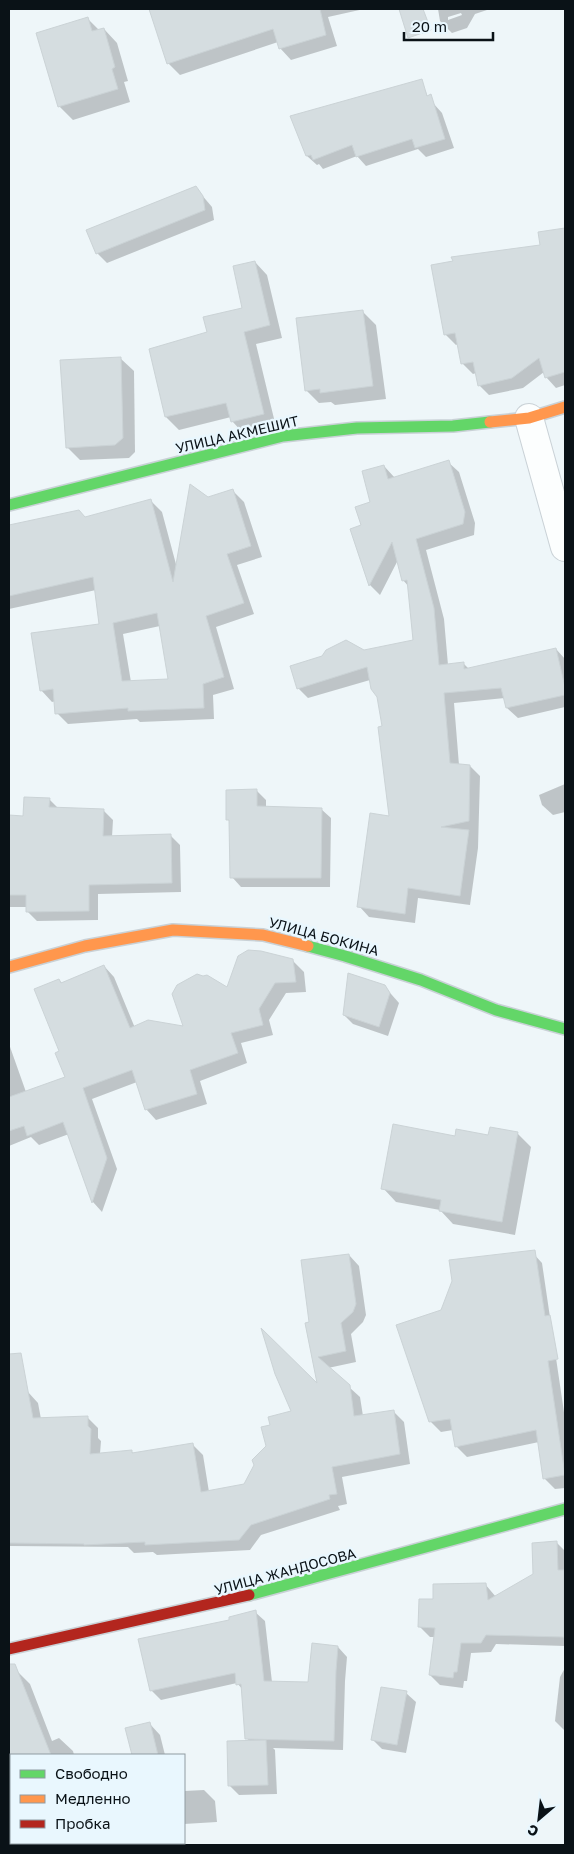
<svg xmlns="http://www.w3.org/2000/svg" width="574" height="1854" viewBox="0 0 574 1854" font-family="'Golos Text',sans-serif">
  <style>
    .shadow { fill: #0003; fill-rule: evenodd }
    .building { fill: #d5dde0; stroke: #cbd3d6; fill-rule: evenodd }
    .lines { fill: none; stroke-linecap: round; stroke-linejoin: round }
    .street-casing { stroke: #c9d1d6; stroke-width: 30 }
    .fast-casing { stroke: #c9d1d6; stroke-width: 14 }
    .slow-casing { stroke: #c9d1d6; stroke-width: 14 }
    .jam-casing { stroke: #c9d1d6; stroke-width: 14 }
    .street { stroke: #fcfefe; stroke-width: 28 }
    .fast { stroke: #63d668; stroke-width: 11 }
    .slow { stroke: #ff974d; stroke-width: 11 }
    .jam { stroke: #b3261e; stroke-width: 11 }
    .labels { text-anchor: middle; dominant-baseline: central; stroke-width: 5; stroke-linejoin: round; paint-order: stroke }
    .street-label { font-size: 14px; fill: #0a1217; stroke: #e9f7fe }
  </style>
  <rect width="100%" height="100%" fill="#eef6f9"/>
  <g class="shadow">
    <path d="M151 9H364L328 17 337 46 291 60 280 48 278 42 180 75 168 63Z"/>
    <path d="M438 9H490L475 14 467 28 452 33 440 21ZM461 13 462 15 448 20V17Z"/>
    <path d="M87 18 99 30 104 29 117 43 128 81 124 82 130 102 73 120 59 106Z"/>
    <path d="M417 82 426 92 429 104 433 103 442 113 454 148 426 157 418 149 366 166 357 156 323 169 319 164 317 165 307 156 292 117Z"/>
    <path d="M195 187 212 207 214 220 107 263 98 254 88 231Z"/>
    <path d="M565 230V385L556 388 546 377 544 372 523 388 489 395 479 385 476 373 473 374 463 364 458 344 456 345 445 334 541 246 539 233Z"/>
    <path d="M255 262 267 275 282 338 256 344 276 427 244 434 232 421 231 417 179 430 166 417 150 350 208 333 244 309Z"/>
    <path d="M363 312 376 325 386 399 335 405 331 402 319 403 306 390Z"/>
    <path d="M120 358 134 371 135 452 129 458 80 460 67 447Z"/>
    <path d="M448 462 459 472 475 523 474 535 426 550 444 619 448 665 463 663 469 669 556 649 565 659V707L518 718 507 708 505 698 454 703 459 765 470 766 480 776 478 848 470 905 418 898 415 923 369 917 359 906 391 817 383 727 378 697 370 680 308 698 298 688 364 651 415 641 409 587 403 580 398 560 380 595 370 585 351 530 363 526 384 466 395 478Z"/>
    <path d="M233 491 244 502 262 557 237 565 254 614 216 627 234 689 213 695 214 719 140 722 137 719 68 724 57 713 56 701 52 702 41 690 101 625 96 590 9 609V551L20 554 85 518 151 501 162 512 177 568 207 498ZM160 626 169 680 131 682 123 634Z"/>
    <path d="M565 784V812L553 815 542 805 539 795Z"/>
    <path d="M257 791 266 800V807L321 809 331 818 330 887H241L232 877 231 822 227 819Z"/>
    <path d="M49 799 59 809 103 810 113 820 112 837 170 835 180 845 181 892 98 894V920L37 921 27 911V907H9V817H24Z"/>
    <path d="M260 952 293 961 304 972 306 992 286 993 269 1020 273 1035 241 1043 247 1063 200 1081 207 1104 156 1120 146 1109 137 1082 92 1099 117 1169 102 1212 93 1202 69 1134 39 1145 31 1137 9 1146V1044L26 1092 67 1077 61 1052 59 980 62 983 104 966 114 977 135 1028 185 1027 228 989Z"/>
    <path d="M384 986 399 1003 388 1036 353 1024 344 1015Z"/>
    <path d="M517 1133 531 1147 515 1235 453 1224 440 1210 396 1202 383 1188 456 1137H489Z"/>
    <path d="M532 1252 542 1263 565 1419V1488L555 1489 545 1479 539 1442 467 1457 456 1446 453 1430 441 1432 431 1422Z"/>
    <path d="M349 1255 359 1266 366 1315 363 1322 351 1334 356 1362 328 1368 360 1397 363 1416 393 1411 404 1422 410 1464 342 1477 347 1504 338 1506 340 1510 261 1535 250 1550 157 1555 153 1552 134 1553 128 1547 9 1546V1396L28 1392 38 1403 41 1419 87 1417 98 1428V1438L101 1441 100 1454 132 1452 134 1454 193 1445 203 1455 209 1492 245 1485 267 1446 271 1426 292 1411 319 1387 310 1323Z"/>
    <path d="M557 1543 565 1551V1646L496 1644 491 1652 471 1653 467 1681H464L463 1688 440 1685 430 1675 435 1637H430L420 1627 435 1601 485 1584 496 1597 534 1575Z"/>
    <path d="M255 1612 265 1621 272 1682 309 1683 338 1647 347 1657 345 1681 343 1750 273 1748 275 1750 277 1794 239 1795 230 1786 250 1741 246 1738 243 1690 237 1683 161 1700 151 1690 230 1621Z"/>
    <path d="M565 1668V1731L555 1721 560 1677Z"/>
    <path d="M17 1671 30 1684 52 1741 59 1738 73 1751 74 1755H11V1788L9 1786V1674Z"/>
    <path d="M406 1693 416 1702 406 1753 382 1749 372 1739Z"/>
    <path d="M149 1723 160 1735 165 1755H133L127 1729Z"/>
    <path d="M204 1790 215 1801 217 1822 184 1824V1791Z"/>
    <path d="M95 1843H176V1845H96Z"/>
  </g>
  <g class="building">
    <path d="M149 9H320L326 35 279 49 273 29 167 64Z"/>
    <path d="M399 9H423L431 30 408 38Z"/>
    <path d="M88 17 92 31 104 28 115 67 112 69 118 89 58 107 36 33Z"/>
    <path d="M422 79 427 96 431 94 445 139 415 148 412 139 356 157 352 145 313 160 311 155 306 156 290 116Z"/>
    <path d="M196 186 203 196 205 210 96 254 86 230Z"/>
    <path d="M565 228V372L545 378 539 358 512 378 478 386 473 362 461 364 455 333 444 335 431 265 453 261 451 257 540 245 538 232Z"/>
    <path d="M255 261 270 325 244 332 264 414 231 422 226 403 165 417 149 349 207 332 203 317 242 308 233 266Z"/>
    <path d="M363 310 373 386 320 393V389L305 391 296 318Z"/>
    <path d="M121 357 123 438 115 445 66 448 60 360Z"/>
    <path d="M449 460 465 512 463 524 416 539 434 608 439 665 464 662V669L556 648 565 687V695L506 708 501 688 444 693 450 763 470 765 469 821 441 827 469 830 460 896 408 888 405 914 357 907 370 813 389 816 378 727 382 726 377 697 371 689 367 667 297 689 290 666 322 656 326 650 346 640 364 650 413 640 407 580 402 581 392 542 369 586 350 529 361 525 355 507 370 502 362 471 384 465 388 479Z"/>
    <path d="M190 484 208 497 233 489 251 546 227 554 244 603 206 616 224 677 203 684 204 708 128 711V708L55 714 53 689 40 691 31 633 99 624 93 577 9 596V525L79 510 85 517 151 499 173 582ZM157 613 168 679 122 681 113 623Z"/>
    <path d="M257 789V806L322 808 321 878H230L229 820H226V790Z"/>
    <path d="M24 797 50 798 49 807 104 809 103 836 171 834 172 883 89 885V911L26 912V895H9V815L23 816Z"/>
    <path d="M248 950 261 951 293 959 296 982 275 983 259 1009 263 1025 231 1033 238 1053 190 1070 197 1094 145 1110 132 1070 83 1088 107 1158 92 1203 63 1122 27 1136 24 1126 9 1131V1097L65 1077 55 1053 59 1051 34 989 59 979 61 983 104 965 130 1028 148 1020 183 1026 172 994 177 985 197 974 203 976 207 975 227 987 238 956Z"/>
    <path d="M348 973 385 985 390 993 379 1027 343 1015Z"/>
    <path d="M393 1124 455 1136 456 1129 488 1135 490 1127 518 1132 502 1222 439 1211 441 1200 381 1189Z"/>
    <path d="M535 1250 545 1316 550 1315 558 1359 548 1361 565 1475 543 1479 536 1430 455 1447 450 1419 429 1422 396 1325 441 1310 452 1281 449 1260Z"/>
    <path d="M349 1254 356 1304 353 1312 341 1323 346 1351 318 1357 350 1385 354 1416 394 1410 400 1454 332 1467 337 1494 329 1495 330 1499 251 1525 239 1540 145 1545V1542L84 1545V1544L9 1543V1354L21 1353 33 1418 88 1416V1426L91 1429 90 1454 132 1450V1453L193 1443 201 1492 244 1484 254 1465 252 1460 266 1446 261 1427 270 1425 268 1417 291 1411 275 1374 261 1328 317 1383 305 1323 309 1322 301 1260Z"/>
    <path d="M557 1541 558 1570H564V1637L486 1635 481 1643H461L457 1672H454L453 1678 429 1675 435 1628 418 1627 419 1599H433V1584L486 1583 488 1600 533 1574 532 1543Z"/>
    <path d="M256 1610 264 1681 308 1682 312 1643 338 1646 336 1671 334 1741 245 1739 241 1684 236 1685 235 1673 150 1691 138 1639 229 1620V1617Z"/>
    <path d="M9 1664H15L51 1755H9Z"/>
    <path d="M381 1687 407 1691 397 1745 371 1740Z"/>
    <path d="M150 1722 158 1755H132L125 1728Z"/>
    <path d="M266 1740 268 1785 228 1786 227 1741Z"/>
  </g>
  <g class="lines">
    <g class="street-casing">
      <g id="street">
        <path d="M529 418 565 547"/>
        <path d="M9 1840 13 1845"/>
      </g>
    </g>
    <g class="fast-casing">
      <g id="fast">
        <path d="M9 505 283 436 357 428 453 426 490 422"/>
        <path d="M308 946 345 956 421 980 496 1010 565 1029"/>
        <path d="M249 1595 565 1509"/>
      </g>
    </g>
    <g class="slow-casing">
      <g id="slow">
        <path d="M490 422 529 418 565 407"/>
        <path d="M9 967 85 946 173 930 263 935 308 946"/>
      </g>
    </g>
    <g class="jam-casing">
      <path id="jam" d="M9 1649 249 1595"/>
    </g>
    <use href="#street" class="street"/>
    <use href="#fast" class="fast"/>
    <use href="#slow" class="slow"/>
    <use href="#jam" class="jam"/>
  </g>
  <g class="labels">
    <g class="street-label">
      <text transform="translate(237 434) rotate(-13)">УЛИЦА АКМЕШИТ</text>
      <text transform="translate(324 936) rotate(15)">УЛИЦА БОКИНА</text>
      <text transform="translate(285 1571) rotate(-15)">УЛИЦА ЖАНДОСОВА</text>
    </g>
  </g>
  <rect width="574" height="1854" fill="none" stroke="#0a1217" stroke-width="20"/>
  <rect x="10" y="1754" width="175" height="90" fill="#e9f7fe" stroke="#909ba2"/>
  <rect x="20" y="1770" width="25" height="8" fill="#63d668" stroke="#909ba2"/>
  <text x="55" y="1779" font-size="15" fill="#0a1217">Свободно</text>
  <rect x="20" y="1795" width="25" height="8" fill="#ff974d" stroke="#909ba2"/>
  <text x="55" y="1804" font-size="15" fill="#0a1217">Медленно</text>
  <rect x="20" y="1820" width="25" height="8" fill="#b3261e" stroke="#909ba2"/>
  <text x="55" y="1829" font-size="15" fill="#0a1217">Пробка</text>
  <g transform="translate(539 1819) rotate(208)" stroke="#e9f7fe" stroke-width="4" paint-order="stroke">
  <path d="M0-4L9 19L0 12L-9 19Z" fill="#0a1217"/>
  <text y="-8" font-size="14" font-weight="bold" text-anchor="middle" fill="#0a1217">С</text>
  </g>
  <path d="M404 32v8h89v-8" fill="none" stroke="#0a1217" stroke-width="2.5"/>
  <text x="412" y="32" font-size="15" fill="#0a1217" stroke="#e9f7fe" stroke-width="4" paint-order="stroke">20 m</text>
</svg>
